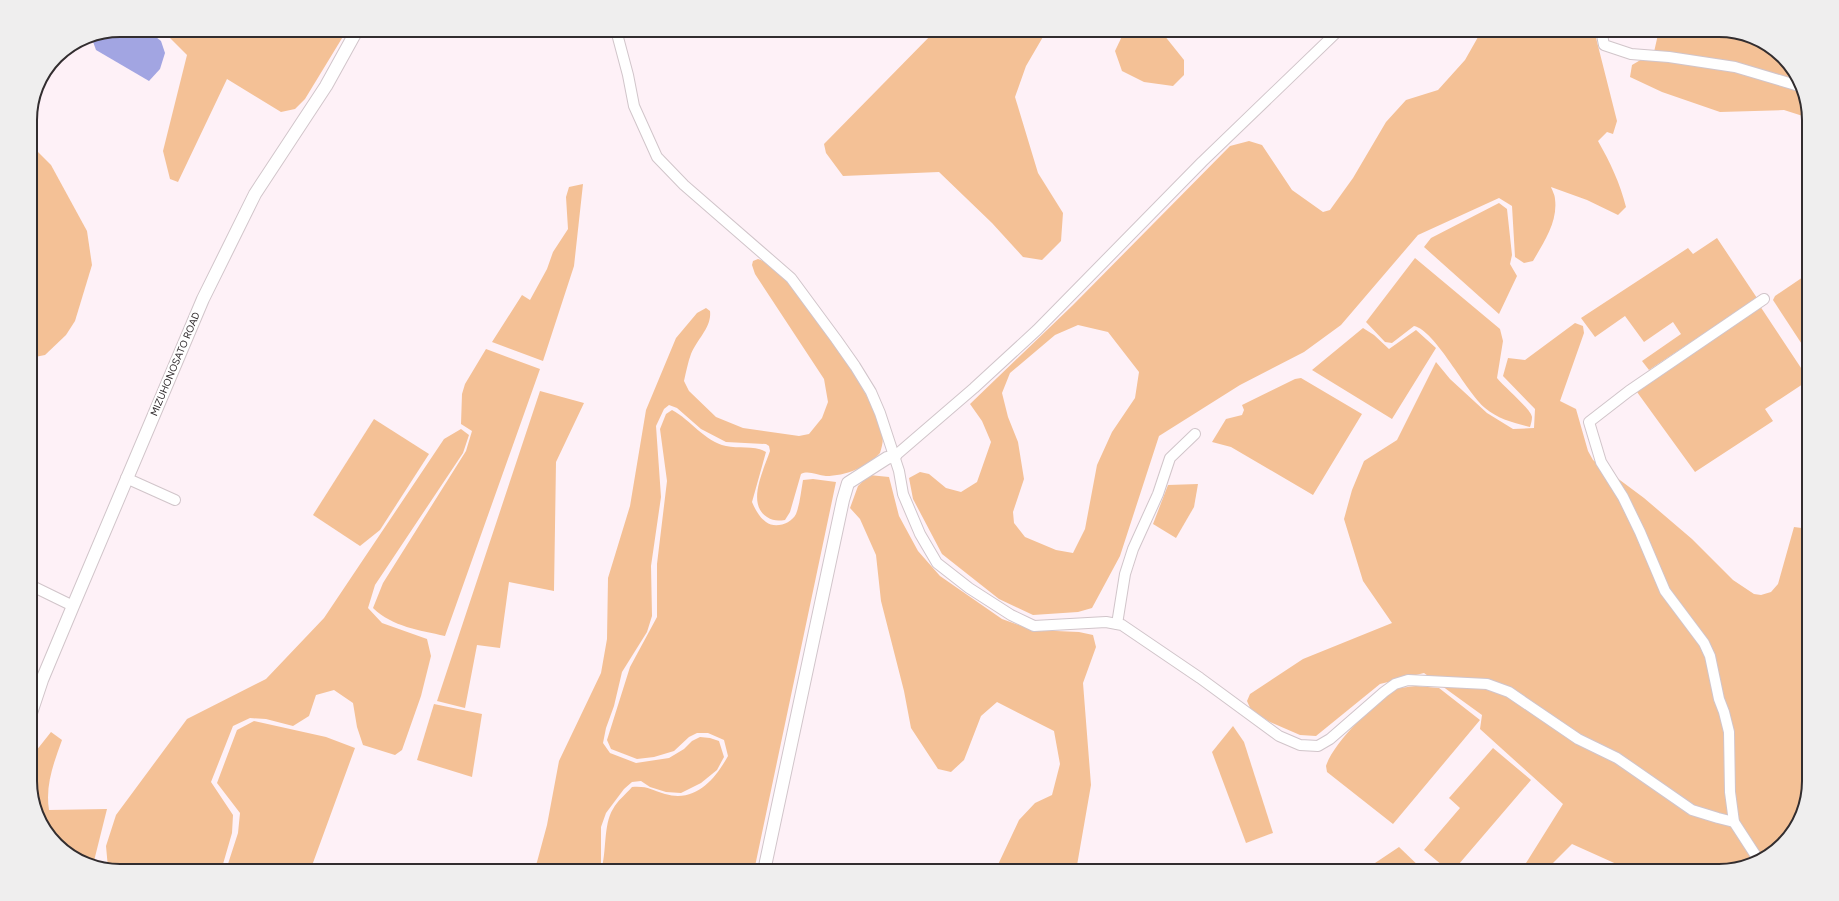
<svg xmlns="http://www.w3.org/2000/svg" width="1839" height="901" viewBox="0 0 1839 901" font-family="Figtree,sans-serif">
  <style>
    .green { fill: #f4c196; fill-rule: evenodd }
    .water { fill: #a2a5e2 }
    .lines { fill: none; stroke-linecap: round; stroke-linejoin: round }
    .minor-casing { stroke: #d1c5ca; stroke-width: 12 }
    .tertiary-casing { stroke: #d1c5ca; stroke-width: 14 }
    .minor { stroke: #fff; stroke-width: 10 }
    .tertiary { stroke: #fff; stroke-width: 12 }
    .labels { text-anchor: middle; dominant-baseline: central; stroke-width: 4; stroke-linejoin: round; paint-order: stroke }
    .street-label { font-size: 10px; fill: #322d2f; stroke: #fff }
    .rim { fill: none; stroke: #322d2f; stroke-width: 2 }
  </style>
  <rect width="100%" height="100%" fill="#fef1f7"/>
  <g class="green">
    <path d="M162 30H347L305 99 295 109 281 112 227 79 178 182 170 179 163 151 187 55Z"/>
    <path d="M936 30H1047L1026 66 1015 97 1038 173 1063 213 1061 241 1042 260 1023 257 992 223 939 172 843 176 826 153 824 144Z"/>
    <path d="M1125 30H1160L1184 60V75L1173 86 1144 82 1122 71 1115 51Z"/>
    <path d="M1482 30H1594L1617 121 1613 134 1607 132 1598 141C1610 162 1620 183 1626 207L1618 215 1587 200 1551 187C1552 190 1555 195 1555 199 1558 222 1544 242 1533 261L1524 263 1515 257 1512 206 1499 198 1418 235 1341 325 1304 352 1240 385 1159 436 1120 556 1092 608 1078 612 1033 615 999 599 942 554 913 499 909 478 920 472 929 474 946 488 961 492 977 482 991 442 982 421 970 404 1073 305 1230 146 1249 141 1262 145 1292 190 1323 212 1330 210 1353 178 1386 122 1406 100 1438 90 1465 60ZM1078 325 1108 332 1139 372 1135 398 1112 432 1097 465 1085 529 1073 553 1056 550 1025 537 1014 523 1013 512 1024 479 1018 442 1008 417 1002 393 1010 373 1055 335Z"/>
    <path d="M1659 30H1719L1759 39 1794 70 1809 118 1784 110 1720 112 1662 92 1630 77 1632 65 1654 52Z"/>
    <path d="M30 144 51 165 87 231 92 265 75 321 66 335 45 355 30 358Z"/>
    <path d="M583 184 574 266 543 361 492 342 522 295 530 300 547 269 553 252 568 229 566 197 569 187Z"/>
    <path d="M1499 203 1507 209 1512 255 1510 264 1517 276 1499 314 1424 247 1431 238Z"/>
    <path d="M1717 238 1757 298 1649 370 1642 361 1681 334 1673 322 1644 342 1625 316 1595 337 1581 318 1688 248 1693 254Z"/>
    <path d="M1415 258 1500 329 1503 341 1497 378C1504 387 1531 409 1532 417 1532 420 1531 424 1530 427 1514 423 1498 419 1485 408 1466 392 1435 330 1414 326L1392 343 1385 342 1366 322Z"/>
    <path d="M758 259C791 269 876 398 882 432 884 439 882 447 880 453 868 467 845 476 826 476 817 475 808 470 801 474L790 512 785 520C778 521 773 521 767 517 746 504 764 469 770 451L769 446 766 444 726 442 701 429 677 408 669 405 664 409 656 426 661 497 651 566 652 616 647 632 622 672 614 706 606 728 603 743 610 753 636 763 669 758 684 749 692 741 700 737 710 738 719 741 724 757 717 770 701 783 681 793 666 792 650 787 641 781 632 782 624 789 606 813 601 827V865L596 871H533L537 862 547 825 559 761 601 673 607 639 608 578 630 506 646 410 676 338 697 313 706 308 710 311C712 327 697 339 691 354 688 362 686 372 684 381L689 391 716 417 743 428 799 436 809 434 822 418 828 402 824 379 755 274 752 265 753 261Z"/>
    <path d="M1809 273V355L1773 300 1775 296Z"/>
    <path d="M1760 306 1809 380 1765 409 1773 421 1695 472 1637 392Z"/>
    <path d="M1575 323 1583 326 1584 333 1560 401 1576 409 1588 451 1593 460 1644 498 1692 539 1733 580 1754 594 1761 595 1771 592 1778 584 1794 527 1809 529V781L1800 821 1769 856 1720 871H1632L1572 844 1545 871H1521L1563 804 1480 729 1482 715 1424 673 1380 684 1316 736 1300 735 1270 722 1251 710 1247 701 1250 694 1303 659 1392 623 1363 581 1344 519 1352 490 1364 461 1397 440 1436 362 1450 379 1487 413 1513 429 1534 428 1535 409 1503 376 1508 358 1525 360Z"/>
    <path d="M1363 328 1374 335 1389 349 1416 330 1436 348 1392 419 1312 370Z"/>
    <path d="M486 349 540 369 445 636C419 630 393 627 373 608L383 583 466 451 472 431 461 424 462 394 465 384Z"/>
    <path d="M1301 378 1362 414 1313 495 1231 447 1212 442 1226 419 1242 415 1244 410 1242 405 1295 379Z"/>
    <path d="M540 391 584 403 556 462 554 591 509 582 500 648 477 645 465 708 437 701Z"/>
    <path d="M672 410C691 420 704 441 726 446 739 449 756 445 766 452L752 502C755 509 759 517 766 522 775 529 791 524 796 514 800 504 801 491 803 480L813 479 836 482 754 871H601C607 852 603 825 613 809 617 801 626 794 632 787 649 786 650 790 665 794 696 803 715 779 728 756L724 740 708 733H697L689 737 674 751 654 757 637 759 611 749 607 740 630 667 657 617V564L667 481 660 429 666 414Z"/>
    <path d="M374 419 429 454 380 530 360 546 313 515Z"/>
    <path d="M461 429 469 435 463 453 375 585 368 608 382 623 427 639 431 656 421 696 402 750 395 755 363 745 357 727 353 703 334 690 316 695 309 716 293 726 266 719 250 718 233 726 211 782 233 815 232 833 221 871H120L108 868 106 846 116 815 187 719 266 679 324 618 444 439Z"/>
    <path d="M869 475 889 477 899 516 918 551 940 576 1002 619 1033 630 1079 632 1093 635 1096 647 1083 683 1091 785 1076 871H995L1019 820 1035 803 1052 795 1060 764 1054 731 997 702 981 716 964 760 951 772 938 769 911 728 904 691 881 601 876 555 860 519 850 508 858 486Z"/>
    <path d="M1198 484 1194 507 1176 538 1153 524 1168 485Z"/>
    <path d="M1416 686 1439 688 1480 720 1393 824 1327 772 1326 766C1333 743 1376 701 1397 689 1402 687 1410 687 1416 686Z"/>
    <path d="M434 704 482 714 472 777 417 760Z"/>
    <path d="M254 721 326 737 355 748 310 871 226 870 238 833 240 813 217 783 237 730Z"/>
    <path d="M1233 726 1244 742 1273 833 1246 843 1212 752Z"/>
    <path d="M51 732 62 740C54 762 45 785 49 810L107 809 93 865 80 862 45 831 30 787V766L32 756Z"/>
    <path d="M1493 748 1531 780 1453 871H1449L1424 850 1460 808 1449 798Z"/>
    <path d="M1399 847 1424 871H1363Z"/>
  </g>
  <path class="water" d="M120 30H147L161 41 165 53 160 69 149 81 96 50 91 36Z"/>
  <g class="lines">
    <g class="minor-casing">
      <g id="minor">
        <path d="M616 30 628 75 634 106 657 157 684 185 791 278 836 339 855 366 871 392 880 413 899 471 903 494 920 534 937 563 969 588 1011 615 1034 626 1106 622 1122 625 1200 678 1279 736 1300 745 1318 746 1330 739 1384 692 1395 684 1408 680 1487 684 1509 692 1578 739 1617 758 1692 810 1718 818 1734 822"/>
        <path d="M1601 30 1604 45 1631 54 1669 57 1735 67 1799 86"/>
        <path d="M895 456 974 388 1037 330 1202 162 1339 30"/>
        <path d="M126 478 175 500"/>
        <path d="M30 585 73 606"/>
        <path d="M1117 624 1125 574 1133 549 1158 494 1170 458 1195 434"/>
        <path d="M1758 859 1734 822 1730 792 1729 732 1724 712 1719 699 1710 656 1704 643 1665 591 1640 532 1623 497 1601 462 1589 422 1629 391 1764 299"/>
      </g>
    </g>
    <g class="tertiary-casing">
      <g id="tertiary">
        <path d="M30 716 42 680 73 606 203 299 255 194 326 86 357 30"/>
        <path d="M764 871 843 500 848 483 887 458 895 456"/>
      </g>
    </g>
    <use href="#minor" class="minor"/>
    <use href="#tertiary" class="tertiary"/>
  </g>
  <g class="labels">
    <g class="street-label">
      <text transform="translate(175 364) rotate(-67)">MIZUHONOSATO ROAD</text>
    </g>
  </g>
  <path d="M0 0H1839V901H0ZM120 37H1719A83 83 0 0 1 1802 120V781A83 83 0 0 1 1719 864H120A83 83 0 0 1 37 781V120A83 83 0 0 1 120 37Z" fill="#efeeee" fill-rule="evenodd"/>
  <path class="rim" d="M120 37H1719A83 83 0 0 1 1802 120V781A83 83 0 0 1 1719 864H120A83 83 0 0 1 37 781V120A83 83 0 0 1 120 37Z"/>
</svg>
